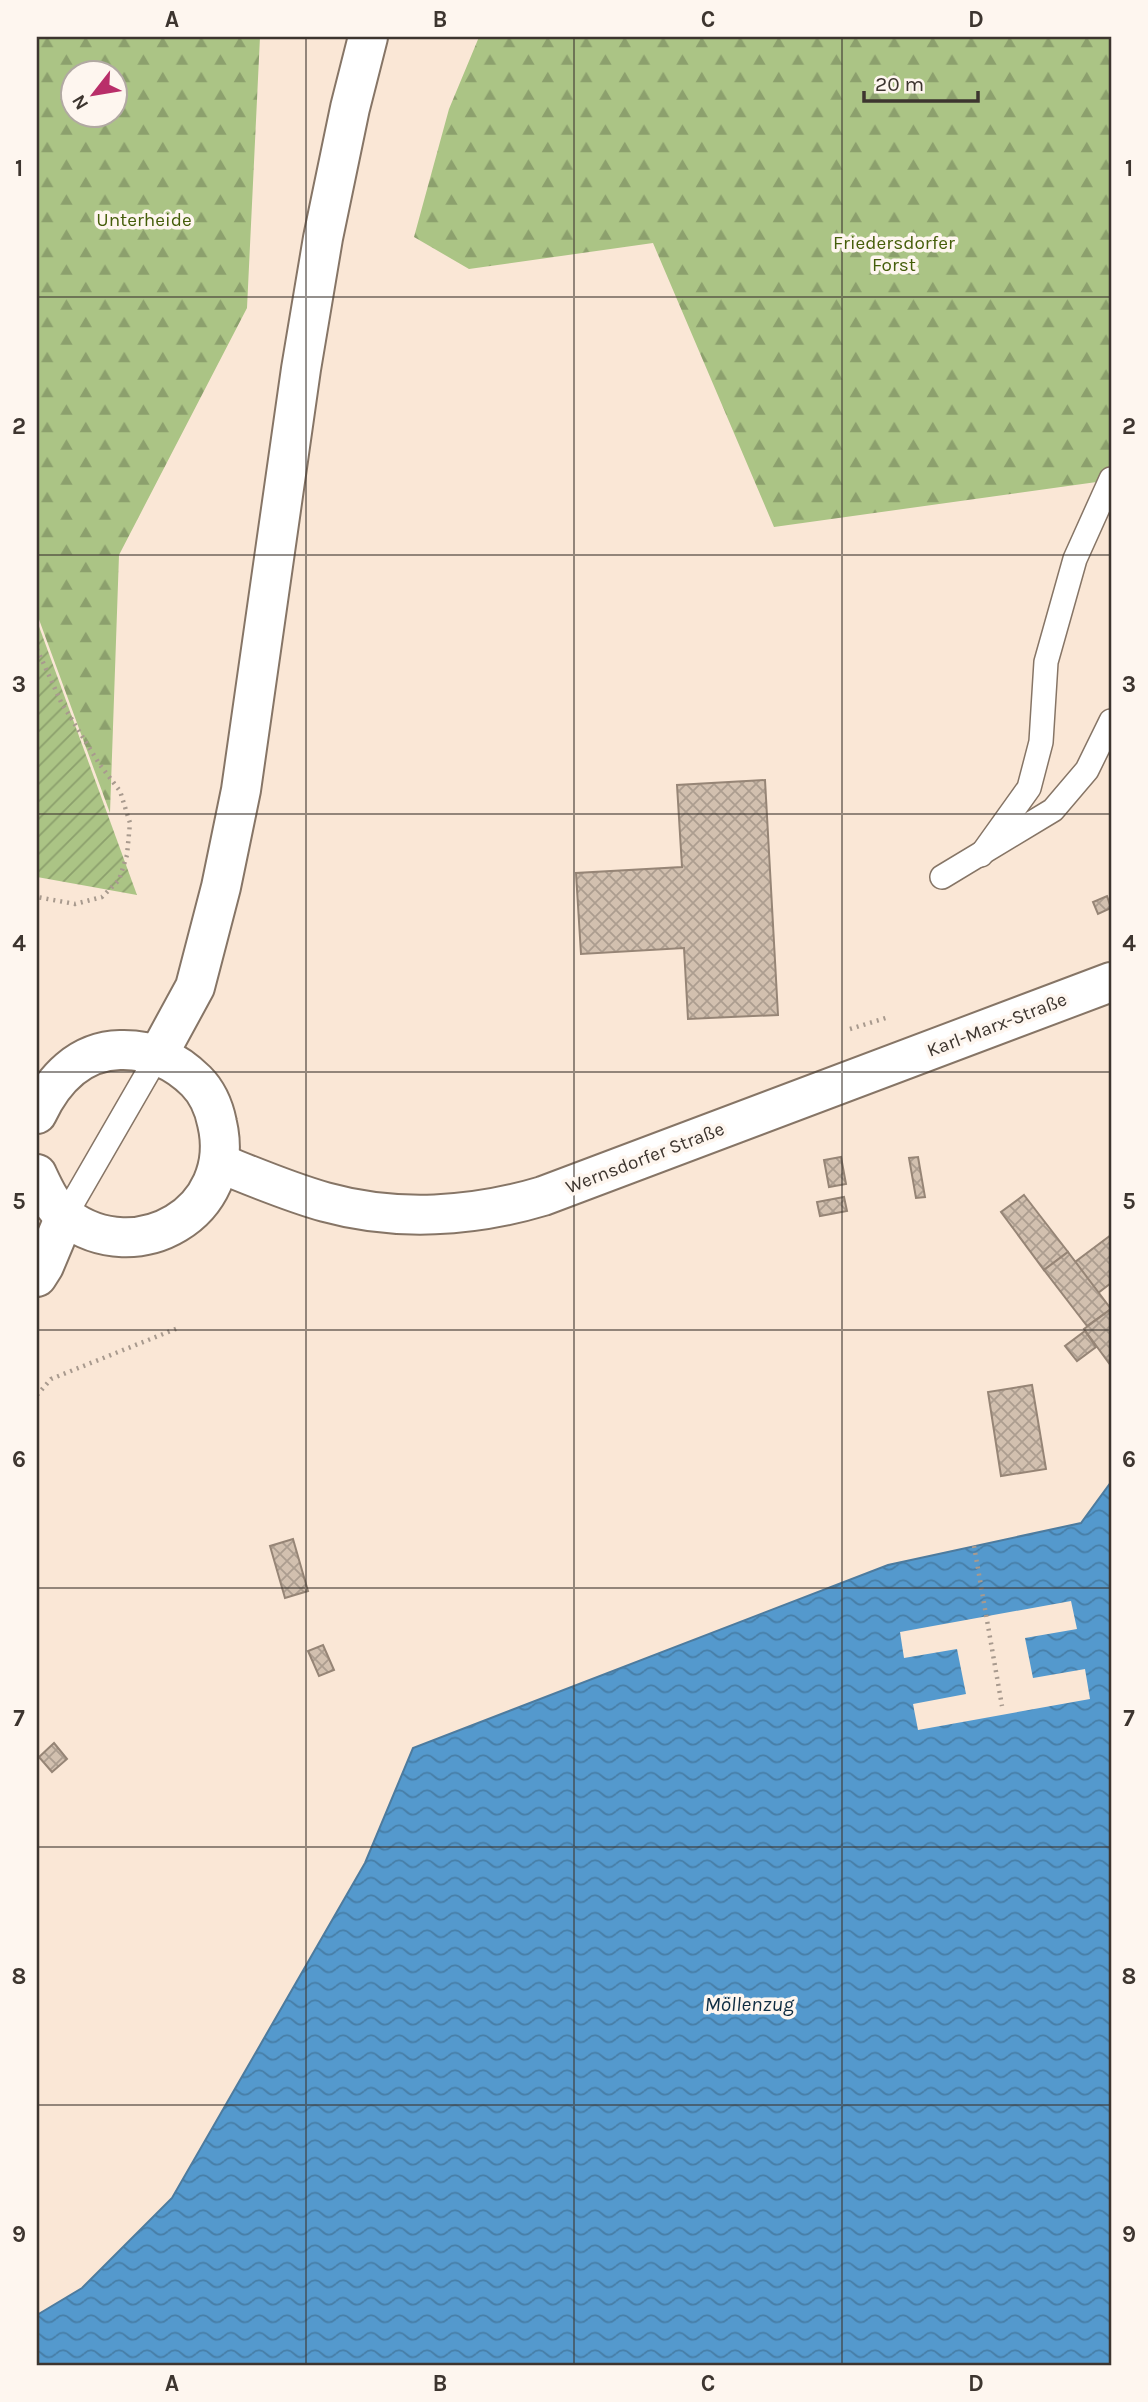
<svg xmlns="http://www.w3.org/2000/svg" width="1148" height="2402" viewBox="0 0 1148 2402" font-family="Karla,sans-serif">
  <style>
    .forest { fill: url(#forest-firs); fill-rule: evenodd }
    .garden { fill: url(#garden-furrows) }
    .water { fill: url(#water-waves); stroke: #4d7b9e; stroke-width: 2 }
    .pier { fill: #fae7d6 }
    .building { fill: url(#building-cross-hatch); stroke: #968576; stroke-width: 2 }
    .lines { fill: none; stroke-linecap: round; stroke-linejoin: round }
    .service-casing { stroke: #867566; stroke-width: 26 }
    .tertiary-casing { stroke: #867566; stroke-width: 42 }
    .secondary-casing { stroke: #867566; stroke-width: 42 }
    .path { stroke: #a89a8e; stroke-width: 4.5; stroke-dasharray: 2 5; stroke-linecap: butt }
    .service { stroke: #fff; stroke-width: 23 }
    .tertiary { stroke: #fff; stroke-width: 38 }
    .secondary { stroke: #fff; stroke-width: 38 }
    .grid { fill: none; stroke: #3d352f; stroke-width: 2; stroke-opacity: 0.55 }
    .labels { text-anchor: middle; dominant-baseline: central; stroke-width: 7; stroke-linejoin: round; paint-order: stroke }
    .park-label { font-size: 19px; fill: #455e0a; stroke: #fef6ef }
    .street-label { font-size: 19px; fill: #3d352f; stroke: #fef6ef }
    .water-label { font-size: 21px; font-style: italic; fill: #0e2c42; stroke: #fef6ef }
    .neatline { fill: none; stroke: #3d352f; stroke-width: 2.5 }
    .grid-label { font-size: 23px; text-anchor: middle; font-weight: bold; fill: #3d352f }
  </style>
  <defs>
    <pattern id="forest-firs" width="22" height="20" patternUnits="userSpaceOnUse" patternTransform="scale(1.75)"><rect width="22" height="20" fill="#abc485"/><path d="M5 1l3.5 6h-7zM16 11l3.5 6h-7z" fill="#8ca06d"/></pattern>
    <pattern id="garden-furrows" width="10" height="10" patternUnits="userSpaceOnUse" patternTransform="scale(1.75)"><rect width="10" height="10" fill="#abc485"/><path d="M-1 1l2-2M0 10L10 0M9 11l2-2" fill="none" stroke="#8ca06d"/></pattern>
    <pattern id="water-waves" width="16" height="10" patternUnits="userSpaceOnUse" patternTransform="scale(1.75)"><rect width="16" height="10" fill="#5499cd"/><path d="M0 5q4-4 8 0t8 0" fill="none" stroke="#477ea7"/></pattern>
    <pattern id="building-cross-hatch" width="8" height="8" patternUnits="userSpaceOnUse" patternTransform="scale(1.75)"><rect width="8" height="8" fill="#d2c0af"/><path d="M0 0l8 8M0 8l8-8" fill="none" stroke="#ac9d8f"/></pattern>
  </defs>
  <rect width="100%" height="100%" fill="#fae7d6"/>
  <g class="forest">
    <path d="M37 37H260L247 308 119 555 110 813 37 614ZM74 74H116V116H74Z"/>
    <path d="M479 37H1111V480L774 527 653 243 469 269 414 237 449 109Z"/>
  </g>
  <path class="garden" d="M37 621 137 895 37 877Z"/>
  <path class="water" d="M1111 1482V2365H37V2315L82 2288 172 2198 365 1863 413 1748 888 1565 1081 1523Z"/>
  <path class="pier" d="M1071 1601 1077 1629 1025 1638 1033 1678 1085 1669 1090 1699 918 1730 913 1704 966 1694 957 1649 904 1658 900 1632Z"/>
  <g class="building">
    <path d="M765 780 778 1015 688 1019 684 948 581 954 576 873 682 867 677 785Z"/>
    <path d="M1107 896 1111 908 1098 914 1093 902Z"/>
    <path d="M841 1157 846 1184 829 1187 824 1160Z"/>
    <path d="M918 1157 925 1197 916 1198 909 1158Z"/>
    <path d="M1024 1195 1068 1252 1044 1270 1001 1212Z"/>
    <path d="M844 1197 847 1211 820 1216 817 1202Z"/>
    <path d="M1111 1235V1283L1098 1293 1075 1262Z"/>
    <path d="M1068 1252 1111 1309 1087 1326 1044 1270Z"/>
    <path d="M1111 1309V1366L1084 1329Z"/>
    <path d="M1085 1331 1096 1347 1077 1361 1065 1346Z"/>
    <path d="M1032 1385 1046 1469 1001 1476 988 1392Z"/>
    <path d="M293 1539 308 1591 285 1598 270 1546Z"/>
    <path d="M323 1645 334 1670 319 1676 308 1651Z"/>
    <path d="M54 1743 67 1759 52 1772 39 1757Z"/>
  </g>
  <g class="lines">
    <g class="service-casing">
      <g id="service">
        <path d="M981 855 1029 788 1041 742 1046 662 1075 559 1111 479"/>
        <path d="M942 877 1053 810 1087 770 1111 721"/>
        <path d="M65 1216 158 1055"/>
      </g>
    </g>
    <g class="tertiary-casing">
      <path id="tertiary" d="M219 1163C254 1177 289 1192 325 1202 397 1222 473 1217 543 1196L1111 982"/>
    </g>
    <g class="secondary-casing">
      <g id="secondary">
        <path d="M158 1055 195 987 221 887 241 790 301 369 323 238 350 108 368 37"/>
        <path d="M37 1114C53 1080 79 1051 120 1050 150 1049 175 1060 196 1081 207 1092 214 1108 217 1123 238 1212 137 1270 66 1217 52 1207 44 1189 37 1174"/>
        <path d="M37 1277 44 1266 65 1216"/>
      </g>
    </g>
    <g class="path">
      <path d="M37 649 61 702 100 765 120 791 130 823 127 855 119 880 102 897 75 904 37 897"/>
      <path d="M850 1029 889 1017"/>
      <path d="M37 1395 51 1379 178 1328"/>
      <path d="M974 1546 1002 1706"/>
    </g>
    <use href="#service" class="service"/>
    <use href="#tertiary" class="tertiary"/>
    <use href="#secondary" class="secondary"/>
  </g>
  <path class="grid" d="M306 37V2365M574 37V2365M842 37V2365M37 297H1111M37 555H1111M37 814H1111M37 1072H1111M37 1330H1111M37 1588H1111M37 1847H1111M37 2105H1111"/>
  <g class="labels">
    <g class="park-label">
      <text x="144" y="220">Unterheide</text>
      <text x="894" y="243">Friedersdorfer<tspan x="894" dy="22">Forst</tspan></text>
    </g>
    <g class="street-label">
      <text transform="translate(997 1025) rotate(-21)">Karl-Marx-Straße</text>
      <text transform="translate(645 1158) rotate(-21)">Wernsdorfer Straße</text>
    </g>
    <g class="water-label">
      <text x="749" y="2004">Möllenzug</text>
    </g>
  </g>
  <rect width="1148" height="2402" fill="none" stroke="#fef6ef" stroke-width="77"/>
  <g transform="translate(94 94) rotate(239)"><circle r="33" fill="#fef6ef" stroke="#b1a9a2" stroke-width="2"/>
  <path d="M0-5L12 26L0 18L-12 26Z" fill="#b92e69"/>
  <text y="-10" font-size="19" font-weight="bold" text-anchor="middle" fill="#3d352f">N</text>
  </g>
  <path d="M864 91v10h114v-10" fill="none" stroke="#3d352f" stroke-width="3.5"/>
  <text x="875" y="91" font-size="21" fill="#3d352f" stroke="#fef6ef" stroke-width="5" paint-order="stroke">20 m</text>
  <rect x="38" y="38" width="1072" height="2326" class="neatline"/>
  <g class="grid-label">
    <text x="172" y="27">A</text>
    <text x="440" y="27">B</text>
    <text x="708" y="27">C</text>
    <text x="976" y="27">D</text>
    <text x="19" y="176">1</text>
    <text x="1129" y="176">1</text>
    <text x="19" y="434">2</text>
    <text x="1129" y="434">2</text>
    <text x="19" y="692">3</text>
    <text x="1129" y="692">3</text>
    <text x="19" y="951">4</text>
    <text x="1129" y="951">4</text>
    <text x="19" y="1209">5</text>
    <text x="1129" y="1209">5</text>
    <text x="19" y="1467">6</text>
    <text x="1129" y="1467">6</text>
    <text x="19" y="1726">7</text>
    <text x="1129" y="1726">7</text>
    <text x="19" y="1984">8</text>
    <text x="1129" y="1984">8</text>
    <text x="19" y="2242">9</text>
    <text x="1129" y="2242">9</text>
    <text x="172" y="2391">A</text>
    <text x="440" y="2391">B</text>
    <text x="708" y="2391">C</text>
    <text x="976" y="2391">D</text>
  </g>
</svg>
